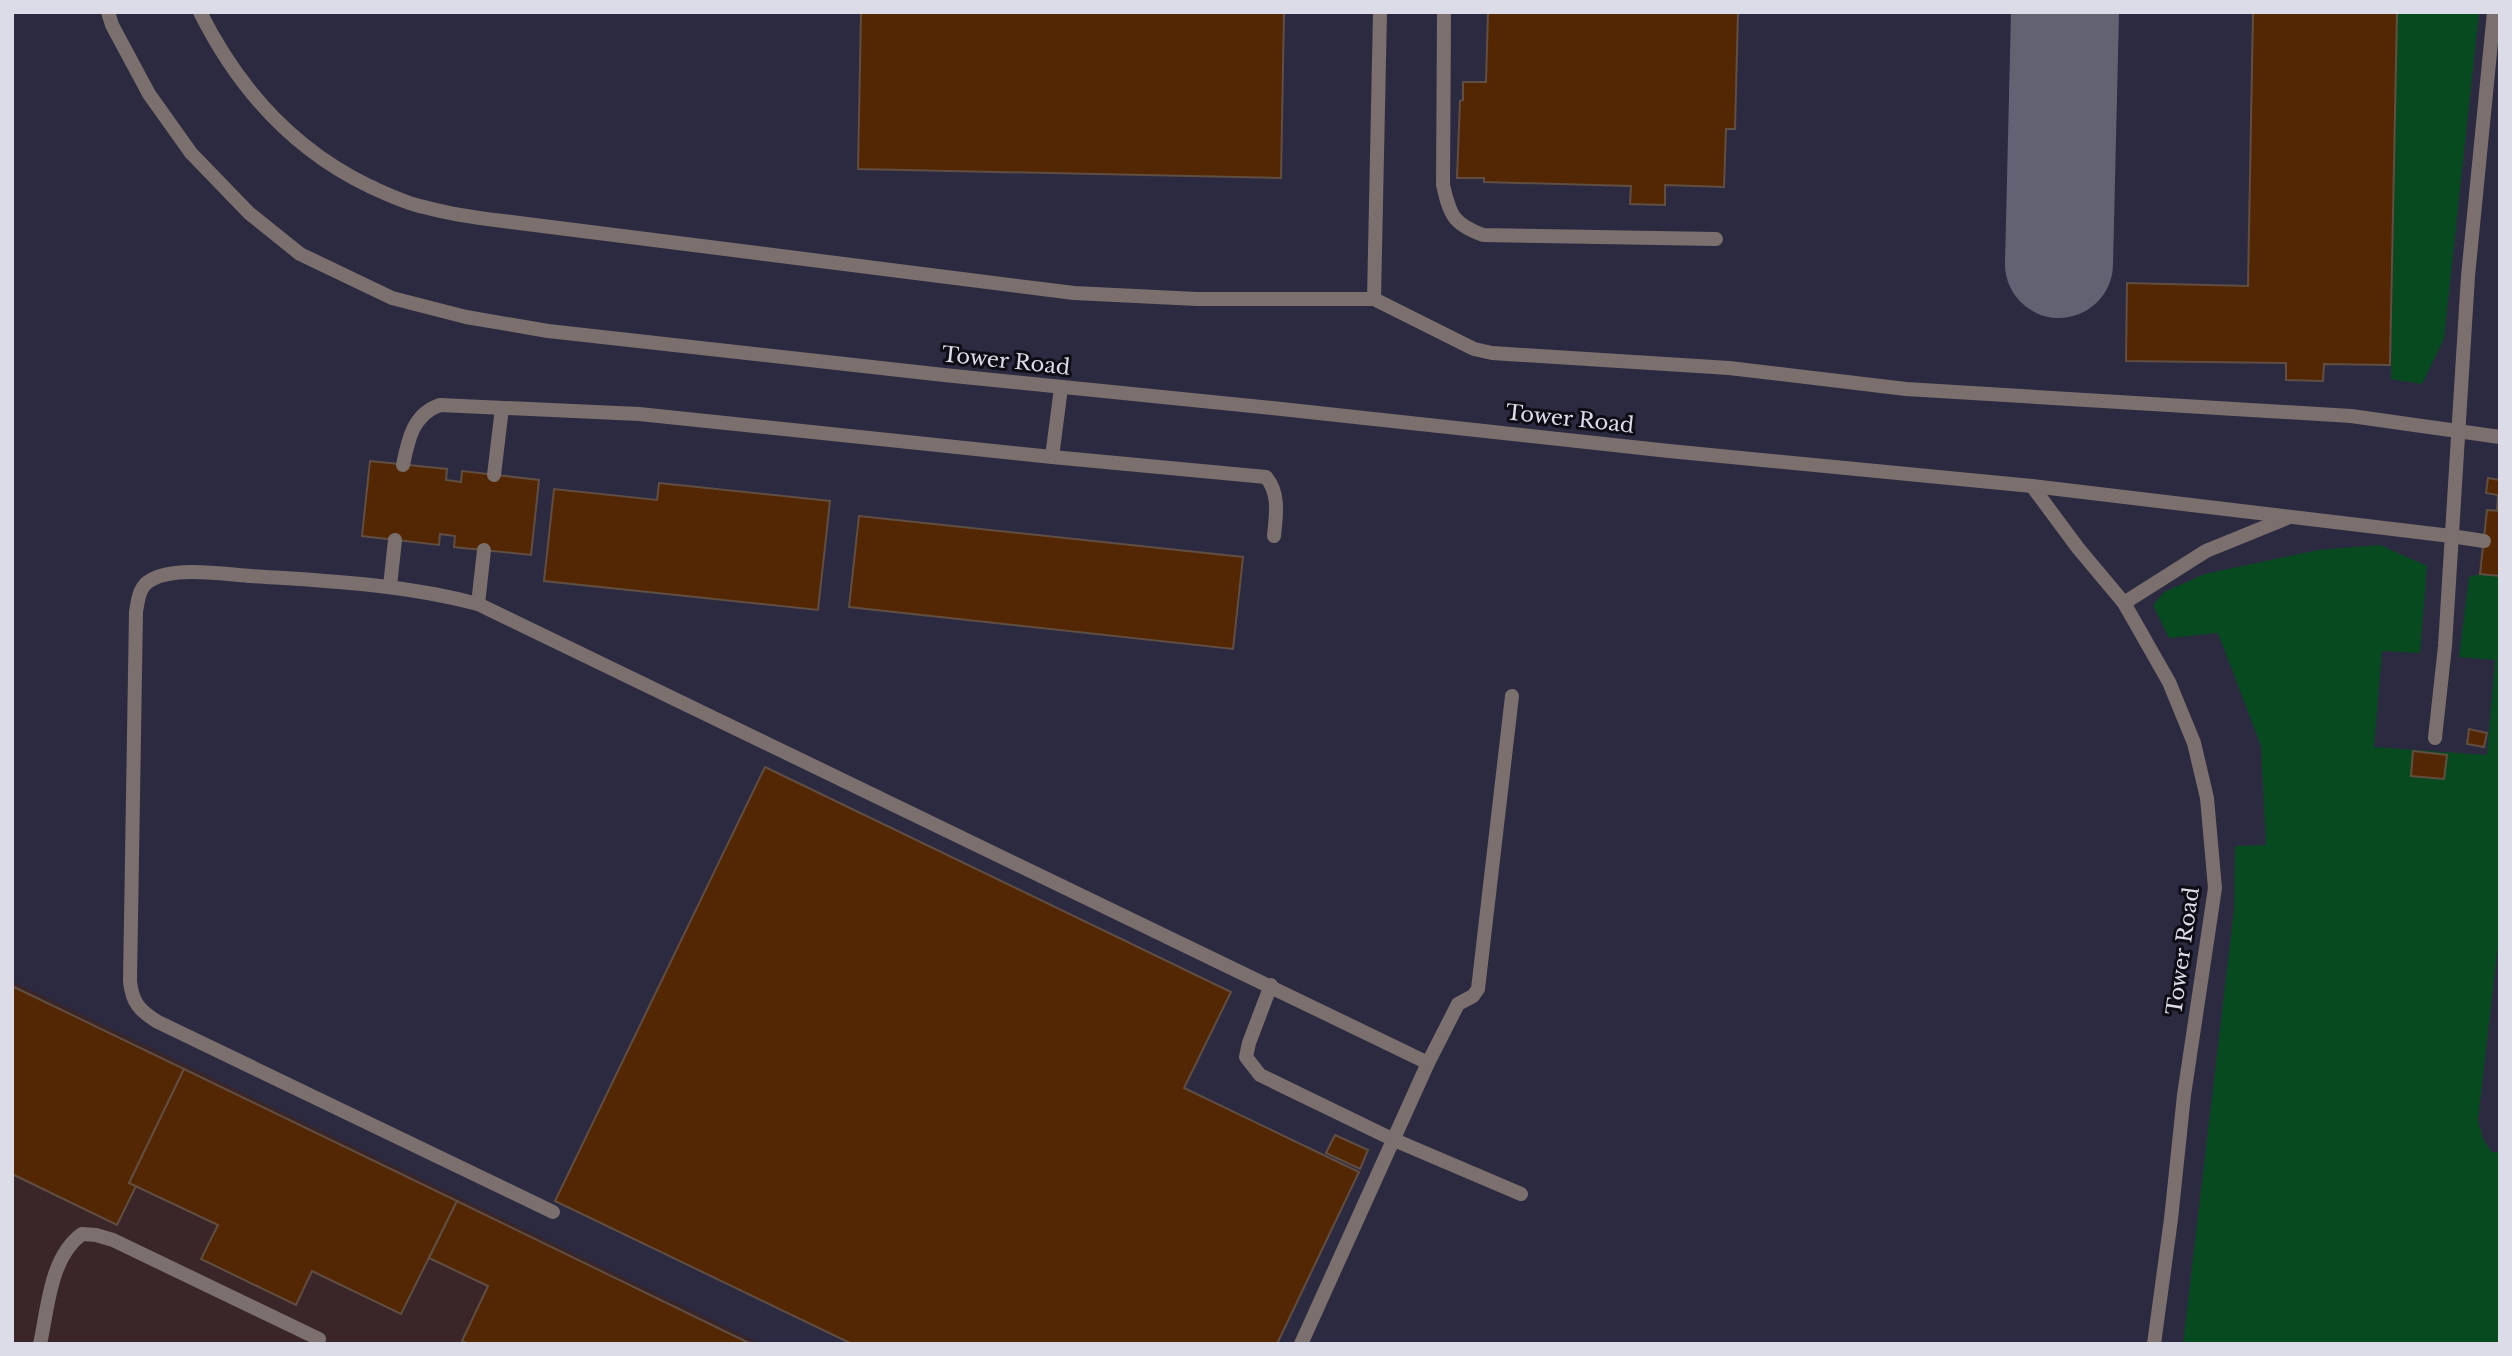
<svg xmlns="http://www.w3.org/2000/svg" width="2512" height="1356" viewBox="0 0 2512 1356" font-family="'Libre Baskerville',serif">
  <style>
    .industrial { fill: #3a2628 }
    .built { fill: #2c2a41 }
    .green { fill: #074a20 }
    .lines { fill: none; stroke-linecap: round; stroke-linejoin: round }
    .taxiway { stroke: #636272; stroke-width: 108 }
    .building { fill: #532703; stroke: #614e42; stroke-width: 2 }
    .lane { stroke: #7b706d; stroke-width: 14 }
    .street { stroke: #7b706d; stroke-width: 14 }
    .labels { text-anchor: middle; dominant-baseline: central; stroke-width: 6; stroke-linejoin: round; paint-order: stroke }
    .street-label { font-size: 21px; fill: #dcdce8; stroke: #0e0d15 }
  </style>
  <rect width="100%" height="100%" fill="#242334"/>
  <path class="industrial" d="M12 981 103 1024 761 1344H12Z"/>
  <path class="built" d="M12 12H2500V1344H761L12 981Z"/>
  <g class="green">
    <path d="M2397 12H2479L2444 339 2422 384 2391 379Z"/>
    <path d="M2380 545 2427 566 2420 653 2382 651 2374 747 2487 755 2495 660 2459 657 2469 577 2480 574 2500 576V928L2478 1120 2483 1139 2492 1152H2500V1344H2183L2234 910 2235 846 2266 845 2261 746 2218 633 2169 638 2153 605 2164 592 2205 574 2318 550Z"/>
  </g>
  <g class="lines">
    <path class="taxiway" d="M2059 264 2065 12"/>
  </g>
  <g class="building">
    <path d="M861 12H1284L1281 178 858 169Z"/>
    <path d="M1488 12H1738L1735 129H1726L1724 187 1665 185V205L1630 204 1631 186 1484 182V178H1457L1460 101 1463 100V82H1486Z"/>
    <path d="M2253 12H2397L2390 365 2324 364 2323 381 2286 380V363L2126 361 2127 283 2248 286Z"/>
    <path d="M370 461 447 469 446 480 461 482 462 471 539 480 531 555 454 547 455 536 440 534 439 545 362 536Z"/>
    <path d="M2488 478 2500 480V511H2497L2498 495 2486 493Z"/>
    <path d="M659 483 830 501 818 610 544 581 554 489 657 500Z"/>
    <path d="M2487 510 2500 511V576L2480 574Z"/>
    <path d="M859 516 1243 557 1233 649 849 607Z"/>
    <path d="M2469 729 2487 733 2484 747 2467 744Z"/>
    <path d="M2413 751 2447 755 2444 779 2411 776Z"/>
    <path d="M765 767 1231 992 1184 1088 1359 1172 1277 1344H852L555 1201Z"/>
    <path d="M12 986 184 1069 129 1183 136 1186 117 1225 12 1174Z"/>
    <path d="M184 1069 457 1201 401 1314 312 1271 296 1305 201 1259 218 1225 129 1183Z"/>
    <path d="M1335 1135 1368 1150 1360 1169 1326 1153Z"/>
    <path d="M457 1201 751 1344H469L462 1341 488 1286 429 1258Z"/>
  </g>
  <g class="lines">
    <g class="lane">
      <path d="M200 12C238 88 292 149 369 186 387 194 405 203 424 207 450 214 477 218 503 221L1074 293 1197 299H1374L1380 12"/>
      <path d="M1444 12 1443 185C1450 215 1453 224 1483 235L1716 239"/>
      <path d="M1374 299 1474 349 1492 353 1729 368 1906 389 2351 416 2500 437"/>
      <path d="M1061 388 1052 457 1266 477C1280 494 1276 515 1274 536"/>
      <path d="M403 465C408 440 413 414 440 405L639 414 1052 457"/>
      <path d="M494 475 502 408"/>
      <path d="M2032 486 2078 548 2124 603 2169 682 2194 743 2207 798 2215 888 2184 1095 2171 1219 2154 1344"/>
      <path d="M2451 536 2484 541"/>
      <path d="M390 586 395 540"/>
      <path d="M2124 603 2206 551 2287 518"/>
      <path d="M478 604 484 550"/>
      <path d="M2435 738 2445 646 2468 276 2494 12"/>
      <path d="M1271 985 1249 1043 1246 1057 1260 1075 1392 1139 1521 1194"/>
      <path d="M553 1212 158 1022C140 1011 132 1003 130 981L136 612C138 600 139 586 151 580 174 566 224 574 251 576 327 581 404 584 478 604L1428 1063"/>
      <path d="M40 1344C48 1308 50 1257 82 1234L96 1235 113 1240 319 1339 317 1344"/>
      <path d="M1301 1344 1428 1063 1458 1004 1473 996 1478 989 1512 696"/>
    </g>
    <path class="street" d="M108 12 112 25 149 94 191 153 249 213 300 254 392 298 466 317 548 331 944 375 1272 408 1669 451 2032 486 2451 536"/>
  </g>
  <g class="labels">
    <g class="street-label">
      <text transform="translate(1006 361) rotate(6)">Tower Road</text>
      <text transform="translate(1570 419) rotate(6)">Tower Road</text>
      <text transform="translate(2183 951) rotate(-82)">Tower Road</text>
    </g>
  </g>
  <rect width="2512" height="1356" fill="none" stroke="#dcdce8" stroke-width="28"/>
</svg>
